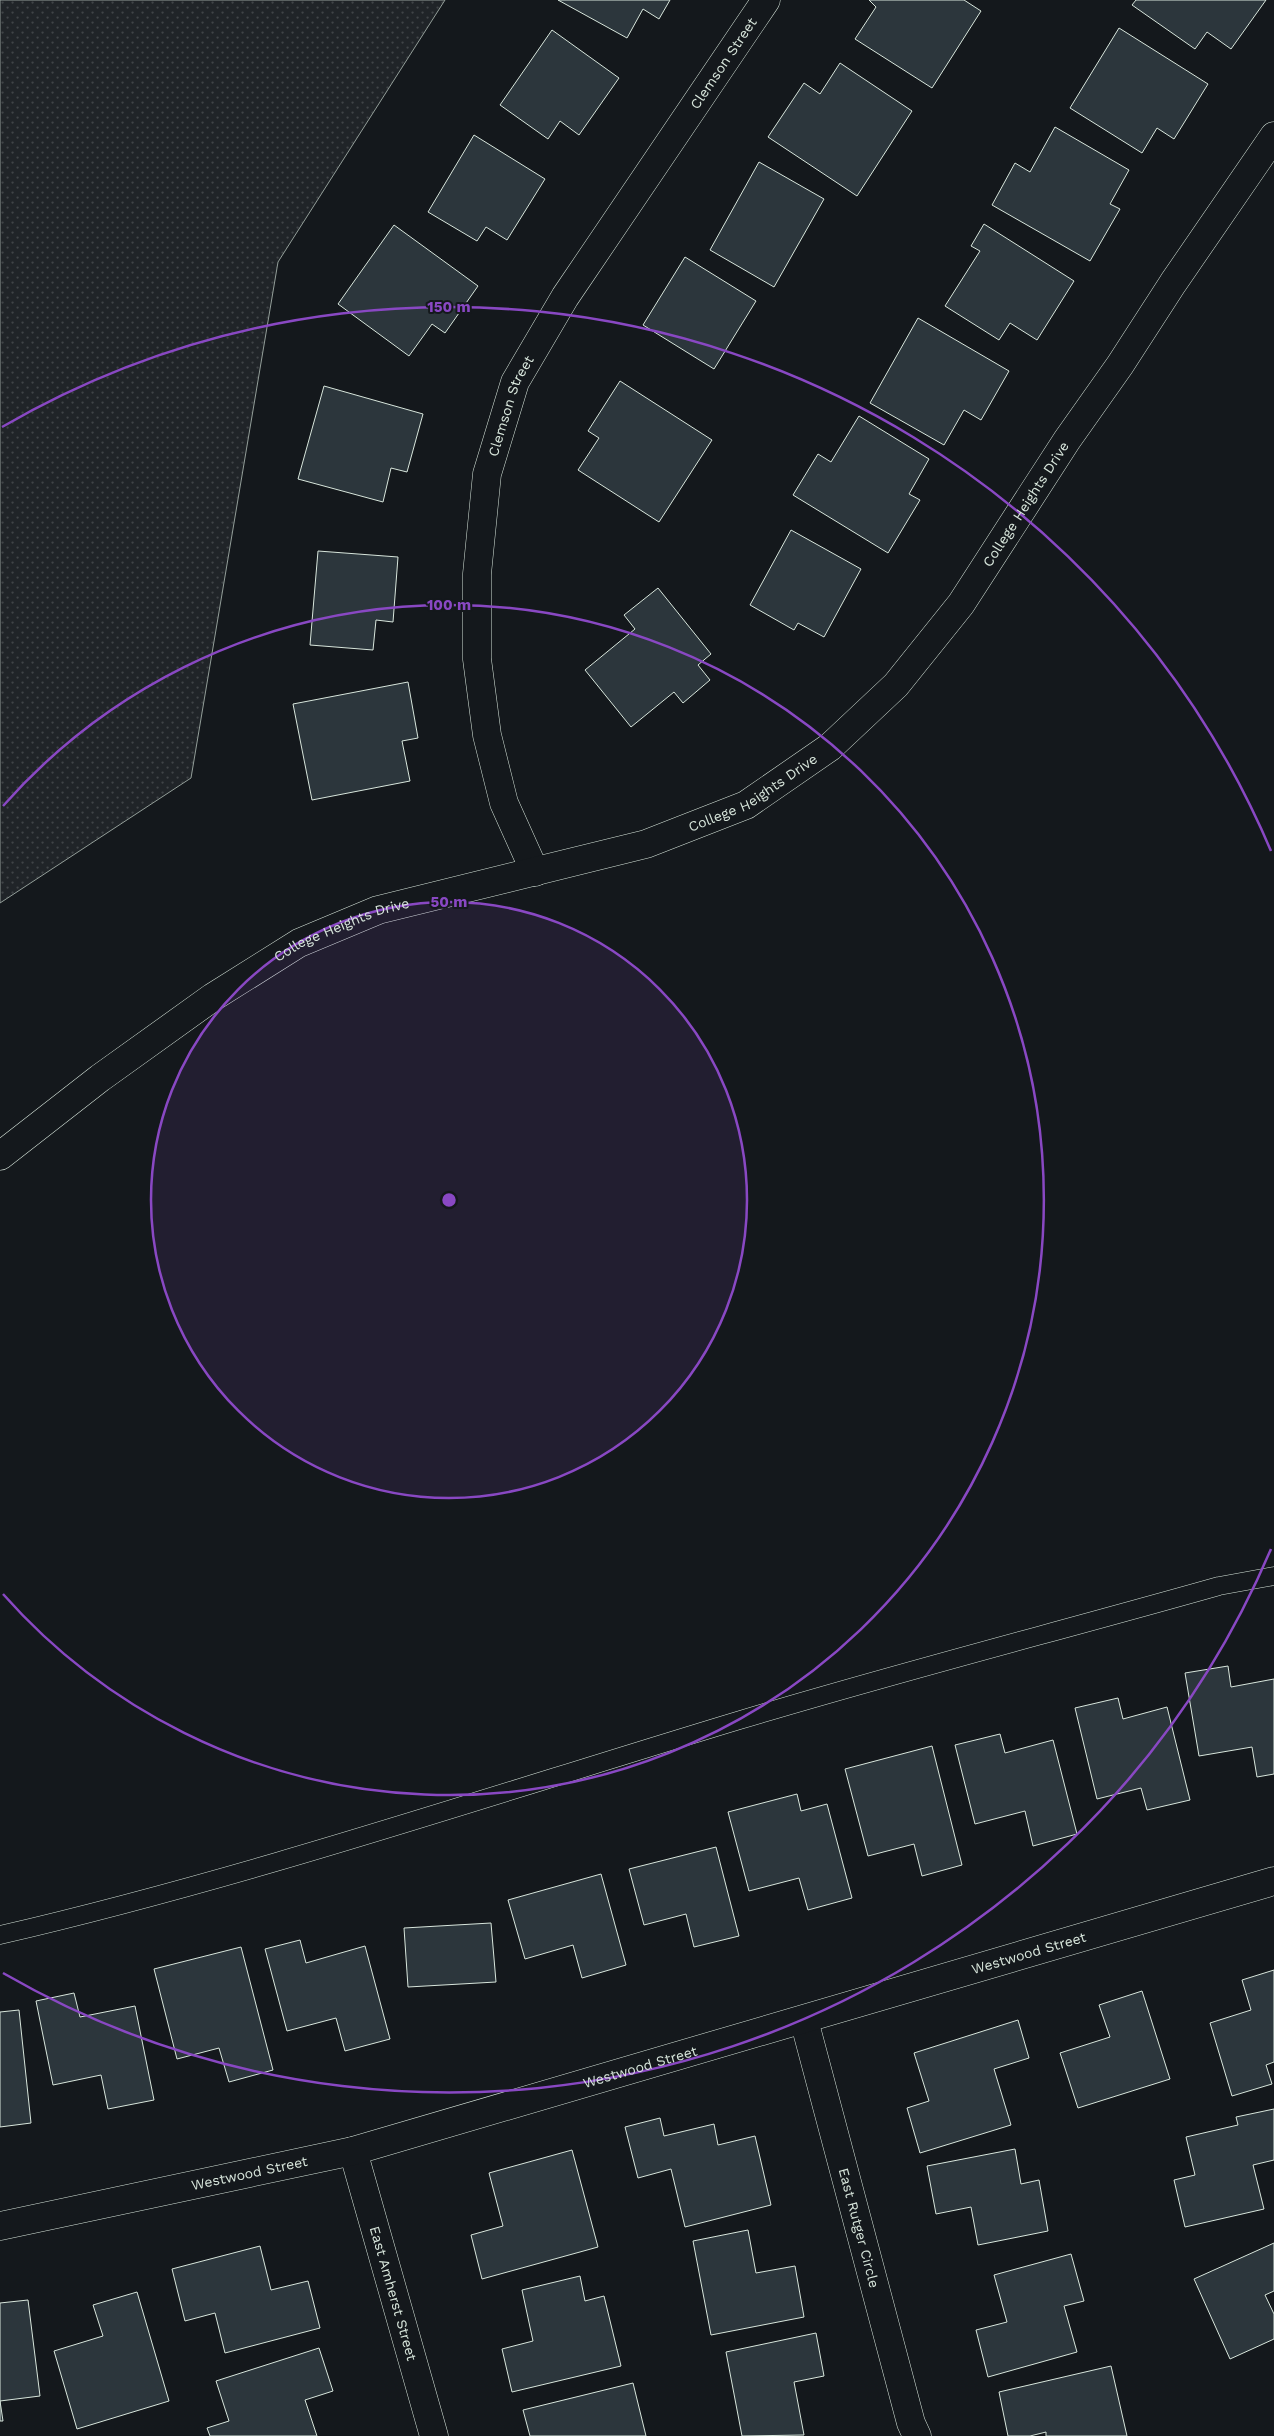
<svg xmlns="http://www.w3.org/2000/svg" width="1274" height="2436" viewBox="0 0 1274 2436" font-family="'Work Sans',sans-serif">
  <style>
    .green { fill: url(#green-dots); stroke: #939e99 }
    .building { fill: #2c363c; stroke: #d8e6dc }
    .lines { fill: none; stroke-linecap: round; stroke-linejoin: round }
    .lane-casing { stroke: #d8e6dc; stroke-width: 19 }
    .street-casing { stroke: #d8e6dc; stroke-width: 29 }
    .lane { stroke: #14181c; stroke-width: 18 }
    .street { stroke: #14181c; stroke-width: 28 }
    .ring { fill: none; stroke: #8948c3; stroke-width: 2.5 }
    .labels { text-anchor: middle; dominant-baseline: central; stroke-width: 4; stroke-linejoin: round; paint-order: stroke }
    .street-label { font-size: 14px; fill: #d8e6dc; stroke: #14181c }
    .centre { fill: #8948c3; stroke: #14181c; stroke-width: 2.5 }
    .ring-label { font-size: 15px; text-anchor: middle; font-weight: bold; fill: #8948c3; stroke: #14181c; stroke-width: 4; stroke-linejoin: round; paint-order: stroke }
  </style>
  <defs>
    <pattern id="green-dots" width="8" height="8" patternUnits="userSpaceOnUse" patternTransform="scale(1.25)"><rect width="8" height="8" fill="#202428"/><path d="M2 2h.1M6 6h.1" fill="none" stroke="#404447" stroke-width="1.8" stroke-linecap="round"/></pattern>
  </defs>
  <rect width="100%" height="100%" fill="#14181c"/>
  <path class="green" d="M0 0H445L278 262 191 778 0 903Z"/>
  <g class="building">
    <path d="M558 0H670L659 19 643 9 627 38Z"/>
    <path d="M869 0H964L981 11 932 88 855 39 876 7Z"/>
    <path d="M1136 0H1266L1231 49 1207 32 1195 49 1132 5Z"/>
    <path d="M1119 28 1208 84 1174 139 1157 128 1142 153 1070 108Z"/>
    <path d="M552 30 619 78 579 135 560 121 548 139 500 105Z"/>
    <path d="M840 63 912 111 857 196 768 137 804 83 820 94Z"/>
    <path d="M1055 127 1129 170 1110 204 1120 209 1090 261 992 205 1015 163 1030 172Z"/>
    <path d="M474 135 545 179 507 240 486 227 477 241 428 212Z"/>
    <path d="M759 162 824 199 774 287 710 250Z"/>
    <path d="M984 224 1074 281 1037 340 1010 323 999 340 945 306 980 251 971 246Z"/>
    <path d="M394 225 478 286 445 333 432 324 409 356 338 304Z"/>
    <path d="M685 257 756 301 714 369 643 325Z"/>
    <path d="M918 318 1009 371 981 420 964 410 944 445 870 403Z"/>
    <path d="M620 381 712 440 659 522 578 470 599 438 588 431Z"/>
    <path d="M324 386 423 414 407 472 391 468 383 502 298 479Z"/>
    <path d="M859 416 929 459 909 494 920 500 888 553 793 495 818 454 831 462Z"/>
    <path d="M791 530 861 569 824 637 798 623 794 630 750 605Z"/>
    <path d="M318 551 398 557 393 622 376 620 373 650 310 645Z"/>
    <path d="M658 588 711 654 698 665 710 680 683 703 674 692 631 727 585 670 635 629 624 615Z"/>
    <path d="M408 682 418 738 402 741 410 781 312 800 293 704Z"/>
    <path d="M1228 1666 1231 1687 1274 1679V1774L1257 1777 1252 1747 1199 1756 1185 1673Z"/>
    <path d="M1118 1698 1123 1719 1167 1707 1190 1800 1147 1810 1141 1788 1097 1799 1075 1708Z"/>
    <path d="M1000 1734 1005 1753 1053 1740 1077 1834 1033 1846 1025 1811 975 1824 955 1745Z"/>
    <path d="M932 1746 962 1865 922 1876 914 1844 868 1856 845 1769Z"/>
    <path d="M797 1794 801 1811 827 1804 852 1898 808 1910 799 1878 749 1891 728 1812Z"/>
    <path d="M716 1847 739 1936 694 1947 686 1914 644 1925 629 1869Z"/>
    <path d="M601 1874 626 1965 582 1978 573 1945 525 1959 508 1900Z"/>
    <path d="M491 1923 496 1982 408 1987 404 1928Z"/>
    <path d="M300 1940 306 1963 365 1946 390 2039 345 2051 336 2018 287 2031 265 1949Z"/>
    <path d="M241 1947 273 2070 229 2082 219 2048 177 2059 154 1969Z"/>
    <path d="M1274 1970V2062L1266 2065 1272 2084 1232 2096 1210 2023 1251 2010 1242 1980Z"/>
    <path d="M1142 1991 1170 2079 1078 2108 1060 2053 1110 2037 1099 2005Z"/>
    <path d="M74 1993 80 2017 135 2006 154 2100 108 2109 101 2075 53 2085 36 2001Z"/>
    <path d="M19 2010 31 2123 0 2127V2012Z"/>
    <path d="M1018 2020 1029 2058 994 2069 1011 2125 920 2153 907 2108 929 2101 914 2053Z"/>
    <path d="M1274 2109V2160L1253 2165 1264 2209 1185 2227 1174 2180 1195 2175 1186 2137 1238 2125 1236 2117Z"/>
    <path d="M660 2118 664 2136 714 2124 718 2145 755 2136 771 2205 685 2227 671 2169 638 2178 625 2127Z"/>
    <path d="M1015 2149 1021 2184 1039 2180 1048 2231 978 2245 971 2207 936 2214 927 2166Z"/>
    <path d="M572 2150 598 2247 482 2279 471 2235 503 2226 489 2173Z"/>
    <path d="M748 2230 756 2273 795 2266 804 2317 711 2335 693 2241Z"/>
    <path d="M1274 2243V2291L1265 2295 1274 2314V2339L1230 2359 1194 2279Z"/>
    <path d="M260 2246 271 2290 308 2281 320 2328 225 2353 215 2313 185 2321 172 2269Z"/>
    <path d="M1071 2254 1084 2301 1064 2306 1077 2352 988 2377 976 2330 1007 2322 994 2275Z"/>
    <path d="M580 2276 585 2301 604 2296 621 2366 512 2392 502 2349 533 2341 522 2290Z"/>
    <path d="M137 2292 169 2401 77 2429 54 2351 103 2336 93 2305Z"/>
    <path d="M28 2300 40 2396 0 2401 3 2421H0V2303Z"/>
    <path d="M816 2333 824 2376 794 2382 804 2435 742 2436 726 2352Z"/>
    <path d="M319 2348 333 2391 305 2400 317 2436H210L207 2428 229 2421 216 2381Z"/>
    <path d="M1111 2366 1127 2436H1046V2432L1030 2436H1008L999 2392Z"/>
    <path d="M633 2383 646 2436H530L523 2410Z"/>
  </g>
  <g class="lines">
    <g class="lane-casing">
      <path id="lane" d="M0 1935C250 1877 495 1794 740 1720 899 1672 1060 1631 1219 1586L1274 1576"/>
    </g>
    <g class="street-casing">
      <g id="street">
        <path id="s1" d="M535 872 504 803 487 735 477 659V574L487 474 515 382 565 297 766 0"/>
        <path id="s2" d="M0 1156 100 1078 213 997 299 943 378 910 646 844 746 805 830 747 896 685 961 604 1067 440 1120 365 1173 283 1274 136"/>
        <path id="s3" d="M804 2020 911 2423 917 2436"/>
        <path id="s4" d="M353 2151 434 2436"/>
        <path id="s5" d="M0 2226 353 2151 1274 1881"/>
      </g>
    </g>
    <use href="#lane" class="lane"/>
    <use href="#street" class="street"/>
  </g>
  <circle cx="449" cy="1200" r="298" fill="#8948c3" fill-opacity=".12"/>
  <g class="ring">
    <circle cx="449" cy="1200" r="298"/>
    <path d="M3 806A595 595 0 1 1 3 1594"/>
    <path d="M1271 1549A893 893 0 0 1 3 1973M2 427A893 893 0 0 1 1271 851"/>
  </g>
  <g class="labels">
    <g class="street-label">
      <text stroke="none"><textPath href="#s1" startOffset="885">Clemson Street</textPath></text>
      <text stroke="none"><textPath href="#s1" startOffset="480">Clemson Street</textPath></text>
      <text stroke="none"><textPath href="#s2" startOffset="1252">College Heights Drive</textPath></text>
      <text stroke="none"><textPath href="#s2" startOffset="848">College Heights Drive</textPath></text>
      <text stroke="none"><textPath href="#s2" startOffset="412">College Heights Drive</textPath></text>
      <text stroke="none"><textPath href="#s5" startOffset="1065">Westwood Street</textPath></text>
      <text stroke="none"><textPath href="#s5" startOffset="660">Westwood Street</textPath></text>
      <text stroke="none"><textPath href="#s5" startOffset="255">Westwood Street</textPath></text>
      <text stroke="none"><textPath href="#s3" startOffset="215">East Rutger Circle</textPath></text>
      <text stroke="none"><textPath href="#s4" startOffset="148">East Amherst Street</textPath></text>
    </g>
  </g>
  <circle cx="449" cy="1200" r="8" class="centre"/>
  <g class="ring-label">
    <text x="449" y="312">150 m</text>
    <text x="449" y="610">100 m</text>
    <text x="449" y="907">50 m</text>
  </g>
</svg>
